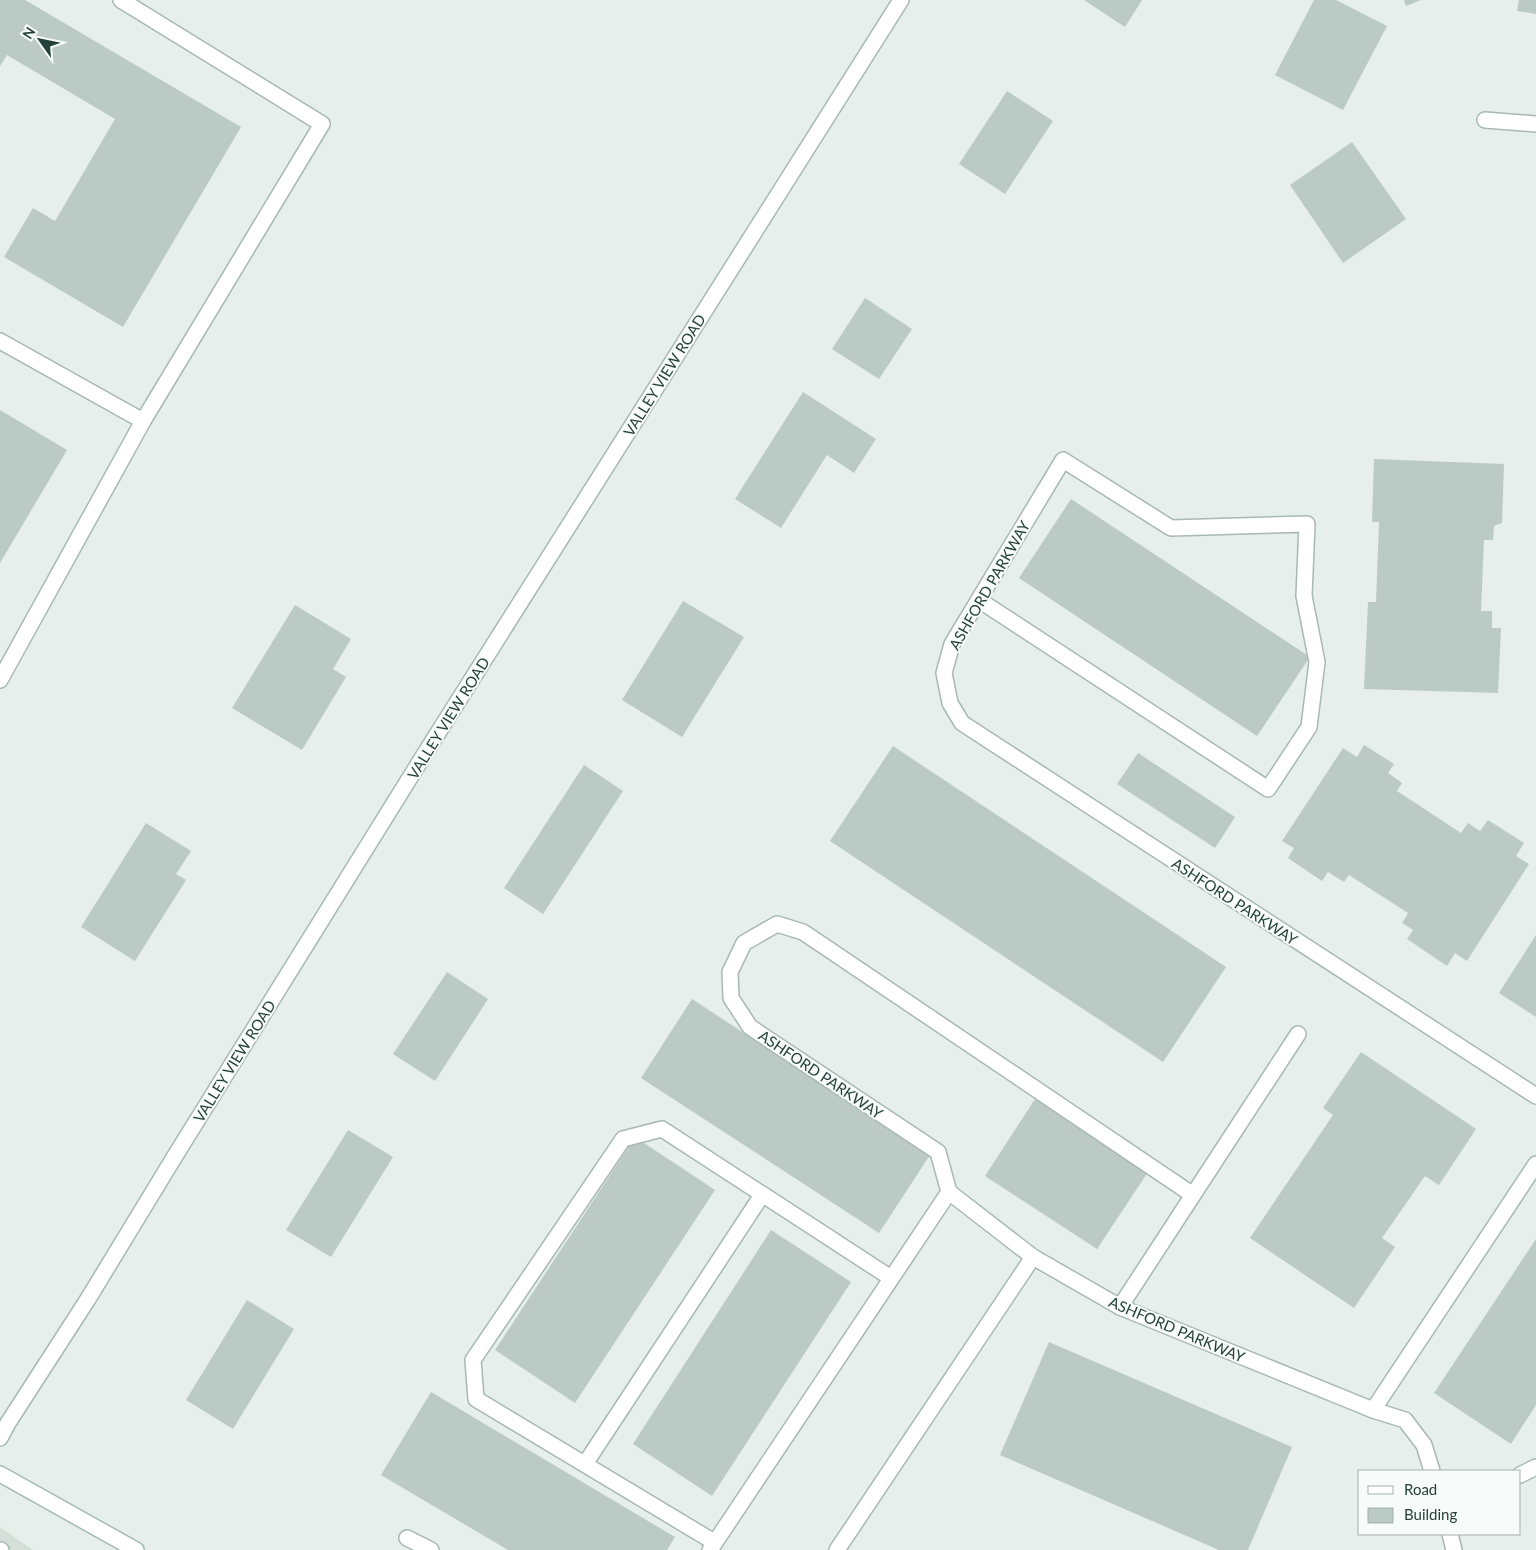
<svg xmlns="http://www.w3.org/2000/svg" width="1536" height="1550" viewBox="0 0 1536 1550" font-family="Lato,sans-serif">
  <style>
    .built { fill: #d4dfda }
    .building { fill: #bbcac4 }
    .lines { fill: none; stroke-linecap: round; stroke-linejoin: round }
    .lane-casing { stroke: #a8b8b2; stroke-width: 18 }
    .street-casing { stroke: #a8b8b2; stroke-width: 18 }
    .secondary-casing { stroke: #a4bbb3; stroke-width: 18 }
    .lane { stroke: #fff; stroke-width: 15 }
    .street { stroke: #fff; stroke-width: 15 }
    .secondary { stroke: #fff; stroke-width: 15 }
    .labels { text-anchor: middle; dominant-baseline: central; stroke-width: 4; stroke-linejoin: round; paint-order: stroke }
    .street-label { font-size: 15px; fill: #24423a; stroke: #f7fbf9 }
  </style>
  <rect width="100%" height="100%" fill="#e6efeb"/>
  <path class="built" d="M0 1527 33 1550H0Z"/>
  <g class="building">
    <path d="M0 0H25L241 127 123 327 4 257 33 208 55 221 115 119 7 55 0 66Z"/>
    <path d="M1084 0H1142L1125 27Z"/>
    <path d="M1314 0H1336L1387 26 1343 110 1275 75Z"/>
    <path d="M1404 0H1421L1406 6Z"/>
    <path d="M1519 0H1536V14L1517 11Z"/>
    <path d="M1007 91 1053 121 1005 194 959 164Z"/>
    <path d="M1352 142 1406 219 1343 263 1290 185Z"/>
    <path d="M865 298 912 329 879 379 832 349Z"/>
    <path d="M803 392 876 439 854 473 827 455 781 528 735 499Z"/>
    <path d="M0 410 67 450 0 563Z"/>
    <path d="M1374 459 1504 464 1502 523 1494 526 1493 540H1484L1481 611H1492V628H1501L1498 693 1364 689 1368 602H1376L1379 522H1372Z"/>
    <path d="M1071 499 1310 657 1257 736 1019 578Z"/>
    <path d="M683 601 744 637 682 737 622 700Z"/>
    <path d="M295 605 351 639 333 669 346 677 302 750 232 708Z"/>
    <path d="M1364 745 1394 764 1388 773 1402 783 1397 791 1461 833 1468 823 1480 831 1488 820 1524 843 1516 856 1529 864 1467 961 1455 953 1447 966 1407 939 1413 930 1402 923 1408 913 1349 875 1344 882 1328 872 1322 881 1288 858 1294 848 1282 841 1343 748 1357 757Z"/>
    <path d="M893 746 1226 967 1163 1062 830 841Z"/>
    <path d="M1138 753 1235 817 1215 848 1117 784Z"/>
    <path d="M584 765 623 791 543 914 504 888Z"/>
    <path d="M146 823 191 851 176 874 186 880 135 961 81 927Z"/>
    <path d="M1536 935V1017L1499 993Z"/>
    <path d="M447 972 488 999 435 1081 393 1054Z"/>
    <path d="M692 999 930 1155 879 1233 641 1078Z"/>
    <path d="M1361 1052 1476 1129 1439 1185 1425 1176 1382 1238 1395 1247 1354 1308 1250 1238 1333 1115 1323 1108Z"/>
    <path d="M1035 1099 1148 1172 1097 1249 985 1176Z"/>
    <path d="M348 1130 393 1157 331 1257 286 1230Z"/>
    <path d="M635 1137 715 1190 575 1403 495 1350Z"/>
    <path d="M771 1230 851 1282 712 1496 633 1444Z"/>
    <path d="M1536 1239V1405L1511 1444 1434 1393Z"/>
    <path d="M247 1300 294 1329 233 1429 186 1400Z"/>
    <path d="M1049 1342 1292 1447 1248 1550H1219L1000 1455Z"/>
    <path d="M431 1392 675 1537 667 1550H508L381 1475Z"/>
  </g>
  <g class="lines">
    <g class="lane-casing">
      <g id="lane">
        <path d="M0 680 143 421 322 124 121 0"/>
        <path d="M585 1464 762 1195"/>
        <path d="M407 1538 431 1550"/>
        <path d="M714 1542 476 1399 473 1360 623 1139 662 1129 891 1278"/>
        <path d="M710 1550 949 1192"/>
        <path d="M837 1550 1033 1257"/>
      </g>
    </g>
    <g class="street-casing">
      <g id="street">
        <path d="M1485 120 1536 124"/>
        <path d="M0 341 143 421"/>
        <path d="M979 600 1268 789 1309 727 1317 662 1304 596 1307 524 1171 528 1063 460 952 644 944 673 950 703 962 723 1536 1096"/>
        <path d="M1298 1034 1193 1195 803 932 777 924 744 943 730 972 731 998 750 1027 938 1152 949 1192 1033 1257 1120 1307 1373 1410 1405 1420 1424 1445 1432 1471"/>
        <path d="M1120 1307 1193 1195"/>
        <path d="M1373 1410 1536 1164"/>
        <path d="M0 1438 8 1423 88 1299 175 1156 424 755 901 0"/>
        <path d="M1520 1475 1536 1467"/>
        <path d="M1450 1534 1454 1550"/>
      </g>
    </g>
    <g class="secondary-casing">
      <g id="secondary">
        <path d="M0 1474 136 1550"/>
        <path d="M0 1550H1"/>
      </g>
    </g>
    <use href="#lane" class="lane"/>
    <use href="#street" class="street"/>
    <use href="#secondary" class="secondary"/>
  </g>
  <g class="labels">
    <g class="street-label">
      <text transform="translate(664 375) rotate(-58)">VALLEY VIEW ROAD</text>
      <text transform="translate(989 585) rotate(-60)">ASHFORD PARKWAY</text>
      <text transform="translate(448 718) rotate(-58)">VALLEY VIEW ROAD</text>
      <text transform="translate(1235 901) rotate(33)">ASHFORD PARKWAY</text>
      <text transform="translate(234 1061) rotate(-58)">VALLEY VIEW ROAD</text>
      <text transform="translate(821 1074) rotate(34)">ASHFORD PARKWAY</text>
      <text transform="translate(1177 1329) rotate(23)">ASHFORD PARKWAY</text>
    </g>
  </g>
  <rect x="1358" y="1470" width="162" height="65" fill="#f7fbf9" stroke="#a3b1ad"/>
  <rect x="1368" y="1486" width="25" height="8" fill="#ffffff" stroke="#a3b1ad"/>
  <text x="1404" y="1495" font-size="15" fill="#24423a">Road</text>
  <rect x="1368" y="1508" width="25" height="15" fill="#bbcac4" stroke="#a3b1ad"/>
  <text x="1404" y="1520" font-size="15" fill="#24423a">Building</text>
  <g transform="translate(40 40) rotate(303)" stroke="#f7fbf9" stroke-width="4" paint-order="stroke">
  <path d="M0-4L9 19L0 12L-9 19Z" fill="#24423a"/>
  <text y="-8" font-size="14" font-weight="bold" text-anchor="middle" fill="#24423a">N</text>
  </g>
</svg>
